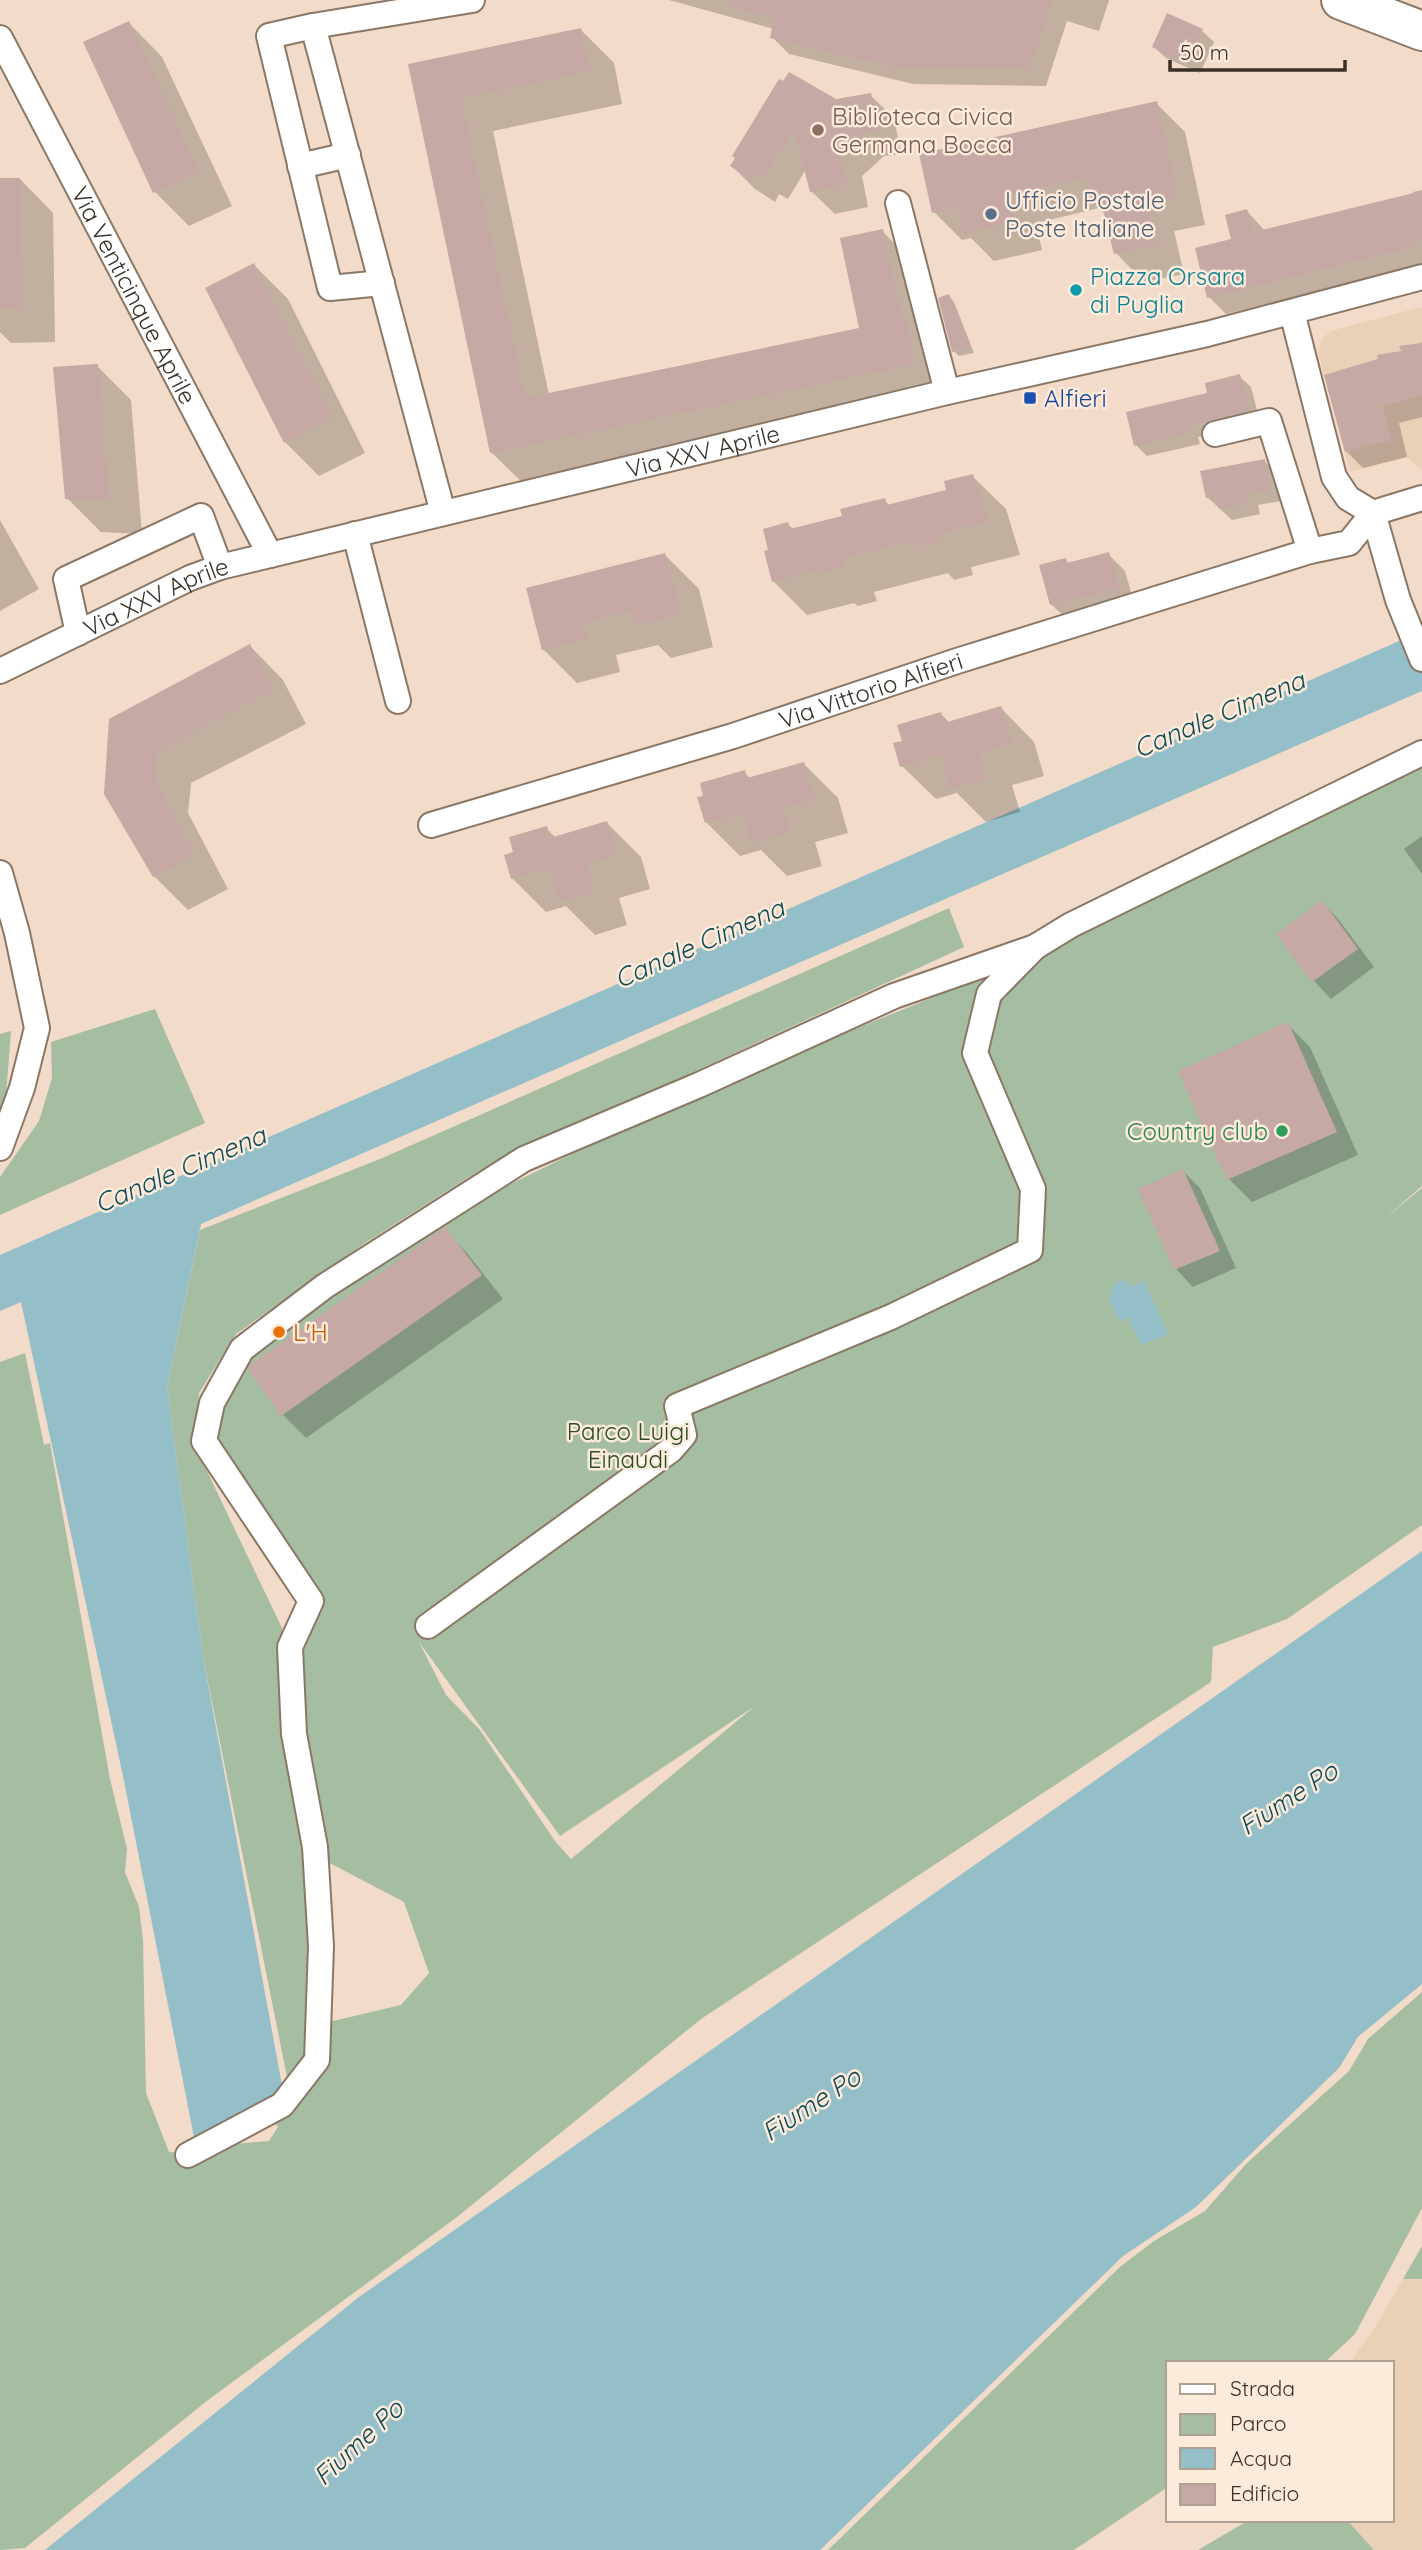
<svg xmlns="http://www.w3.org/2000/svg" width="1422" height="2550" viewBox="0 0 1422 2550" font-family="Quicksand,sans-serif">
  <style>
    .built { fill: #ebd0b8 }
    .green { fill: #a5bda1; fill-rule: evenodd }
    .water { fill: #94bec8 }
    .shadow { fill: #0003 }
    .building { fill: #c6a8a4 }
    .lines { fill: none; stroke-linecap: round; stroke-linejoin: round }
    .street-casing { stroke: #8b7766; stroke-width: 28 }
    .primary-casing { stroke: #8b7766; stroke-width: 42 }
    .street { stroke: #fff; stroke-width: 24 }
    .primary { stroke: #fff; stroke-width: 38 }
    .education-dot { fill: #8d6e63; stroke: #fceada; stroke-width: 2.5 }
    .service-dot { fill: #5c6f8a; stroke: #fceada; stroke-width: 2.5 }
    .culture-dot { fill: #0f9aa8; stroke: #fceada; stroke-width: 2.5 }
    .transit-dot { fill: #1a4fb4; stroke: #fceada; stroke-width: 2.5 }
    .leisure-dot { fill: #2e9e5b; stroke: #fceada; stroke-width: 2.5 }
    .food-dot { fill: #e8710a; stroke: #fceada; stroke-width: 2.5 }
    .labels { text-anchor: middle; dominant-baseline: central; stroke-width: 5; stroke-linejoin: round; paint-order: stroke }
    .education-label { font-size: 24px; fill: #785e54; stroke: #fceada; text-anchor: start }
    .service-label { font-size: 24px; fill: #4e5e75; stroke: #fceada; text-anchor: start }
    .culture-label { font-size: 24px; fill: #0d838f; stroke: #fceada; text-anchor: start }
    .street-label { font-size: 24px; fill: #383029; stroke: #fceada }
    .transit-label { font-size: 24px; fill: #164399; stroke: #fceada; text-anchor: start }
    .leisure-label { font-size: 24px; fill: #27864d; stroke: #fceada; text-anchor: end }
    .food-label { font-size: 24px; fill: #c56008; stroke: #fceada; text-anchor: start }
    .park-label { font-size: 24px; fill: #2a4d24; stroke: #fceada }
    .water-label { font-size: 26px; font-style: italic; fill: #0d4b57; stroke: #fceada }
  </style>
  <rect width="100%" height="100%" fill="#f2dbc9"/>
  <g class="built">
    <path d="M1422 307V470L1407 457 1350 472 1318 353 1322 340 1330 331Z"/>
    <path d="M1403 2279H1422V2550H1374L1347 2520H1392V2363H1350L1375 2327Z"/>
  </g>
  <g class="green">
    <path d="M1422 763V1186L1384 1219 1422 1188V1525L1287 1619 1213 1647 1211 1682 701 2019 457 2217 208 2400 25 2548 0 2550V1362L25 1353 44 1445 50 1443 110 1779 127 1849 125 1872 139 1907 143 1940 146 2093 169 2152 218 2155 234 2144 269 2141 278 2127 263 2105 289 2087 203 1657 167 1387 200 1230 380 1159 949 908 964 947 477 1172 365 1243 236 1334 199 1393 194 1444 282 1628 287 1730 307 1869 311 2051 329 2022 401 2005 429 1973 404 1902 322 1859 310 1785 296 1649 319 1608 323 1610 211 1441 227 1387 263 1340 488 1195 695 1094 1047 951 1086 927ZM419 1642 560 1836 755 1706 571 1859 555 1841 480 1730 446 1695Z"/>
    <path d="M155 1009 205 1123 0 1215V1177L39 1121 52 1078 51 1042Z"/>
    <path d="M11 1031 5 1108 0 1117V1034Z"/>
    <path d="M1422 1992V2208L1355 2334 1324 2363H1168V2487L1074 2550H828L1121 2266 1154 2241 1205 2211 1246 2164 1349 2071 1368 2039Z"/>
    <path d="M1422 2246V2279H1403Z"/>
    <path d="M1249 2520H1347L1374 2550H1198Z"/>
  </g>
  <g class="water">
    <path d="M1422 631V691L201 1224 167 1387 203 1657 284 2096 194 2137 123 1776 21 1302 0 1311V1255Z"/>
    <path d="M1126 1279 1130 1287 1144 1281 1168 1334 1141 1345 1128 1317 1119 1321 1109 1298 1114 1284Z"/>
    <path d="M1422 1551V1984L1358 2037 1339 2068 1196 2207 1123 2256 820 2550H45L359 2297Z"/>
  </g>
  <g class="shadow">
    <path d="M669 0H1109L1099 31 1067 21 1046 86 913 84 789 54 772 37 774 29Z"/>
    <path d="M1168 16 1202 31 1214 42 1200 73 1166 58 1154 47Z"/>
    <path d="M129 23 162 57 232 206 189 226 155 192Z"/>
    <path d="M581 30 614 63 622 104 493 131 549 395 861 330 882 231 915 264 947 397 525 485 492 453 410 66Z"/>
    <path d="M870 95 894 118 901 154 884 156 862 176 868 207 835 214 811 191 806 169 788 199 779 194 775 202 755 189 732 166 836 101Z"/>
    <path d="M1156 103 1185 132 1205 225 1174 231 1184 274 1144 282 1116 253 1106 215 1099 208 1036 223 1042 250 994 261 971 238 962 240 934 212Z"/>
    <path d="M20 179 53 213 55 342 11 343 0 332V180Z"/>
    <path d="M1422 190V266L1226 314 1209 297 1247 211 1265 231 1413 195V192Z"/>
    <path d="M254 265 288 299 365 453 319 476 285 442Z"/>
    <path d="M949 296 954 302 974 353 959 356 954 351Z"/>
    <path d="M1422 342V417L1399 423 1407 457 1363 468 1346 451 1403 353Z"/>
    <path d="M97 366 131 400 142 534 101 532 67 498Z"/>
    <path d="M1239 376 1251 387 1260 422 1198 437 1200 444 1147 456 1136 445Z"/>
    <path d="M1264 461 1276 472 1281 501 1258 505 1260 514 1232 520 1207 497Z"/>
    <path d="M972 476 1006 509 1020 555 971 567 973 575 954 580 948 573 874 592 877 601 858 606 854 603 807 615 773 581 770 552 788 524 794 530 844 517 884 500 890 506 948 491Z"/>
    <path d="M0 520 39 589 0 611Z"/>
    <path d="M1108 554 1125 571 1135 606 1069 621 1051 604 1065 560 1070 564Z"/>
    <path d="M665 555 699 589 713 647 671 658 658 645 616 655 620 672 577 683 543 649Z"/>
    <path d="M250 646 283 680 306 724 191 783 188 813 228 889 188 910 154 876 106 794Z"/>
    <path d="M1001 708 1034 742 1044 776 1012 785 1020 812 986 822 957 793 936 799 902 766 904 742 941 714 950 723Z"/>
    <path d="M804 764 838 798 848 833 815 842 822 866 787 876 761 850 740 856 706 822 744 772 751 779Z"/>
    <path d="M607 823 641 857 650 889 619 898 627 925 595 935 566 906 546 912 512 878 515 853 546 828 556 838Z"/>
    <path d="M1422 836V874L1404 849Z"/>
    <path d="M1322 902 1339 920 1374 967 1331 999 1314 981 1279 934Z"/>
    <path d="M1287 1024 1310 1047 1358 1155 1252 1202 1229 1179Z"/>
    <path d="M1183 1171 1200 1188 1236 1268 1193 1287 1176 1269 1140 1190Z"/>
    <path d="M444 1230 467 1253 503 1299 306 1438 283 1415Z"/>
  </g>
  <g class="building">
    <path d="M730 0H1052L1029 69 895 67 770 38 774 18 729 6Z"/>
    <path d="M1167 13 1203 29 1188 63 1152 47Z"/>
    <path d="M129 21 199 172 153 193 83 42Z"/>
    <path d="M581 28 590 71 461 98 525 398 859 328 840 238 883 229 902 319H906L915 364 490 453 408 64Z"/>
    <path d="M789 72 836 99 871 93 879 131 861 134 840 153 846 184 810 192 794 129 764 177 756 172 751 180 730 166 735 158 732 156 779 79 783 81Z"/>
    <path d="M1157 101 1177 197 1147 203 1156 246 1114 254 1101 202 1091 203 1085 177 1009 195 1014 222 964 234 958 207 932 213 919 154Z"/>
    <path d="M0 178H20L22 309H0Z"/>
    <path d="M1422 191V239L1410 242 1411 247 1207 298 1195 248 1231 239 1225 215 1247 209 1253 232Z"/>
    <path d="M254 263 333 418 284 443 205 288Z"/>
    <path d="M949 294 970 348 952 352 938 298Z"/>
    <path d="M1422 343V396L1383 406 1391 440 1345 452 1324 375 1378 359 1377 355 1401 351 1399 346Z"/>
    <path d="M98 364 109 500 65 499 53 367Z"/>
    <path d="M1240 374 1249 410 1188 426 1190 433 1134 446 1126 412 1207 393 1205 383Z"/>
    <path d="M1265 459 1271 490 1248 494 1250 503 1219 509 1217 496 1206 498 1200 471Z"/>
    <path d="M973 474 988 521 938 533 940 541 919 547 917 539 842 558 844 567 822 573 821 569 772 582 764 551 768 550 763 529 788 522 790 529 842 516 840 509 885 498 887 505 946 490 944 481Z"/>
    <path d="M1109 552 1119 588 1050 605 1039 565 1066 558 1067 563Z"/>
    <path d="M665 553 681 614 635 625 632 610 583 622 587 639 542 650 526 588Z"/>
    <path d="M250 644 273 690 157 750 155 778 195 855 153 877 104 794 109 719Z"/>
    <path d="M1001 706 1012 743 980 752 987 779 950 789 941 755 900 767 893 743 902 741 897 725 941 712 944 723Z"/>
    <path d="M804 762 815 799 783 808 790 832 751 843 743 813 705 823 697 797 703 796 700 783 745 770 747 778Z"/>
    <path d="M607 821 617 855 587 865 595 891 559 902 549 868 511 879 504 855 513 852 509 837 547 826 550 838Z"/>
    <path d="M1322 900 1358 949 1312 982 1276 934Z"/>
    <path d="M1288 1022 1337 1132 1227 1180 1178 1071Z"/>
    <path d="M1183 1169 1220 1251 1174 1270 1138 1189Z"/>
    <path d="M445 1227 482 1275 281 1416 248 1369 250 1365Z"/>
  </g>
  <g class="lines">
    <g class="street-casing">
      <g id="street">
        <path d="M313 26 269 36 330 288 382 283"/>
        <path id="s1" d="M0 38 270 555"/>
        <path d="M300 166 348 155"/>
        <path d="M898 203 947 392"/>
        <path d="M1292 312 1334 477 1348 498 1373 513 1398 600 1422 659"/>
        <path d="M1215 434 1269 421 1310 551"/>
        <path d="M443 513 313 26 472 0"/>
        <path d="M355 534 398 701"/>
        <path d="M78 633 66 579 201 516 220 567"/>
        <path id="s2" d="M0 671 190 578 220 567 947 392 1207 334 1422 277"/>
        <path id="s3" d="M431 825 733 736 957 661 1310 551 1349 543 1373 513 1422 498"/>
        <path d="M0 873 17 933 37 1028 22 1088 0 1148"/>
        <path d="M428 1626 671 1450 684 1435 677 1406 891 1317 1030 1250 1033 1189 975 1053 989 994 1035 947 1071 925 1422 753"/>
        <path d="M188 2155 282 2105 317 2060 321 1946 315 1847 294 1734 290 1647 311 1601 204 1441 212 1403 242 1349 325 1286 524 1159 699 1085 894 996 1035 947"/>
      </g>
    </g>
    <g class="primary-casing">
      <path id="primary" d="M1341 0 1422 31"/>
    </g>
    <use href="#street" class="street"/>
    <use href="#primary" class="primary"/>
  </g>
  <circle class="education-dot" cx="818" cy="130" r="7"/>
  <circle class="service-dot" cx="991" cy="214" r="7"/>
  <circle class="culture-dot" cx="1076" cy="290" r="7"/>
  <rect class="transit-dot" x="1023" y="391" width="14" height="14" rx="3.5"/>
  <circle class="leisure-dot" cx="1282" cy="1131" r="7"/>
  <circle class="food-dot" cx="279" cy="1332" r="7"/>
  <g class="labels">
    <g class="education-label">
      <text x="832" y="116">Biblioteca Civica<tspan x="832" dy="28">Germana Bocca</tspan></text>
    </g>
    <g class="service-label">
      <text x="1005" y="200">Ufficio Postale<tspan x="1005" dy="28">Poste Italiane</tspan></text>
    </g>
    <g class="culture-label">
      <text x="1090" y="276">Piazza Orsara<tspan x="1090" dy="28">di Puglia</tspan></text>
    </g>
    <g class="street-label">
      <text stroke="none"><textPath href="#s1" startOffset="290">Via Venticinque Aprile</textPath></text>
      <text stroke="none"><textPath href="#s2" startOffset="740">Via XXV Aprile</textPath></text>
      <text stroke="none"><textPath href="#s2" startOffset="173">Via XXV Aprile</textPath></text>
      <text stroke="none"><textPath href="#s3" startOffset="460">Via Vittorio Alfieri</textPath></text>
    </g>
    <g class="transit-label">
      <text x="1044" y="398">Alfieri</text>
    </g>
    <g class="leisure-label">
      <text x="1268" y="1131">Country club</text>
    </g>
    <g class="food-label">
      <text x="293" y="1332">L'H</text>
    </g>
    <g class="park-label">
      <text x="628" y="1431">Parco Luigi<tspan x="628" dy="28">Einaudi</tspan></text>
    </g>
    <g class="water-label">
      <text transform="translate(1219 714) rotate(-23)">Canale Cimena</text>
      <text transform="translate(699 943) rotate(-24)">Canale Cimena</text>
      <text transform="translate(180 1169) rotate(-23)">Canale Cimena</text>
      <text transform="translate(1288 1798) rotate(-33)">Fiume Po</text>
      <text transform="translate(811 2104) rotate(-33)">Fiume Po</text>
      <text transform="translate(358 2442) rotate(-43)">Fiume Po</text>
    </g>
  </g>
  <rect x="1166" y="2361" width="228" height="161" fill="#fceada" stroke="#aea093" stroke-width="2"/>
  <rect x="1180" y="2384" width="35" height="10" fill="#ffffff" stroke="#aea093" stroke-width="2"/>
  <text x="1230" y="2396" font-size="21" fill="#383029">Strada</text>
  <rect x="1180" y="2414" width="35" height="21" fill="#a5bda1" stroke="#aea093" stroke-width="2"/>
  <text x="1230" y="2431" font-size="21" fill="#383029">Parco</text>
  <rect x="1180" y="2448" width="35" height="21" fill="#94bec8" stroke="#aea093" stroke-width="2"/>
  <text x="1230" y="2466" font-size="21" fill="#383029">Acqua</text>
  <rect x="1180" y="2484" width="35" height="21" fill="#c6a8a4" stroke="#aea093" stroke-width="2"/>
  <text x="1230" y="2501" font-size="21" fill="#383029">Edificio</text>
  <path d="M1170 60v10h175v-10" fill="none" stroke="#383029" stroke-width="3.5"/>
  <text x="1180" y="60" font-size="21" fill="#383029" stroke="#fceada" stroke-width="5" paint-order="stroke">50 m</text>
</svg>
